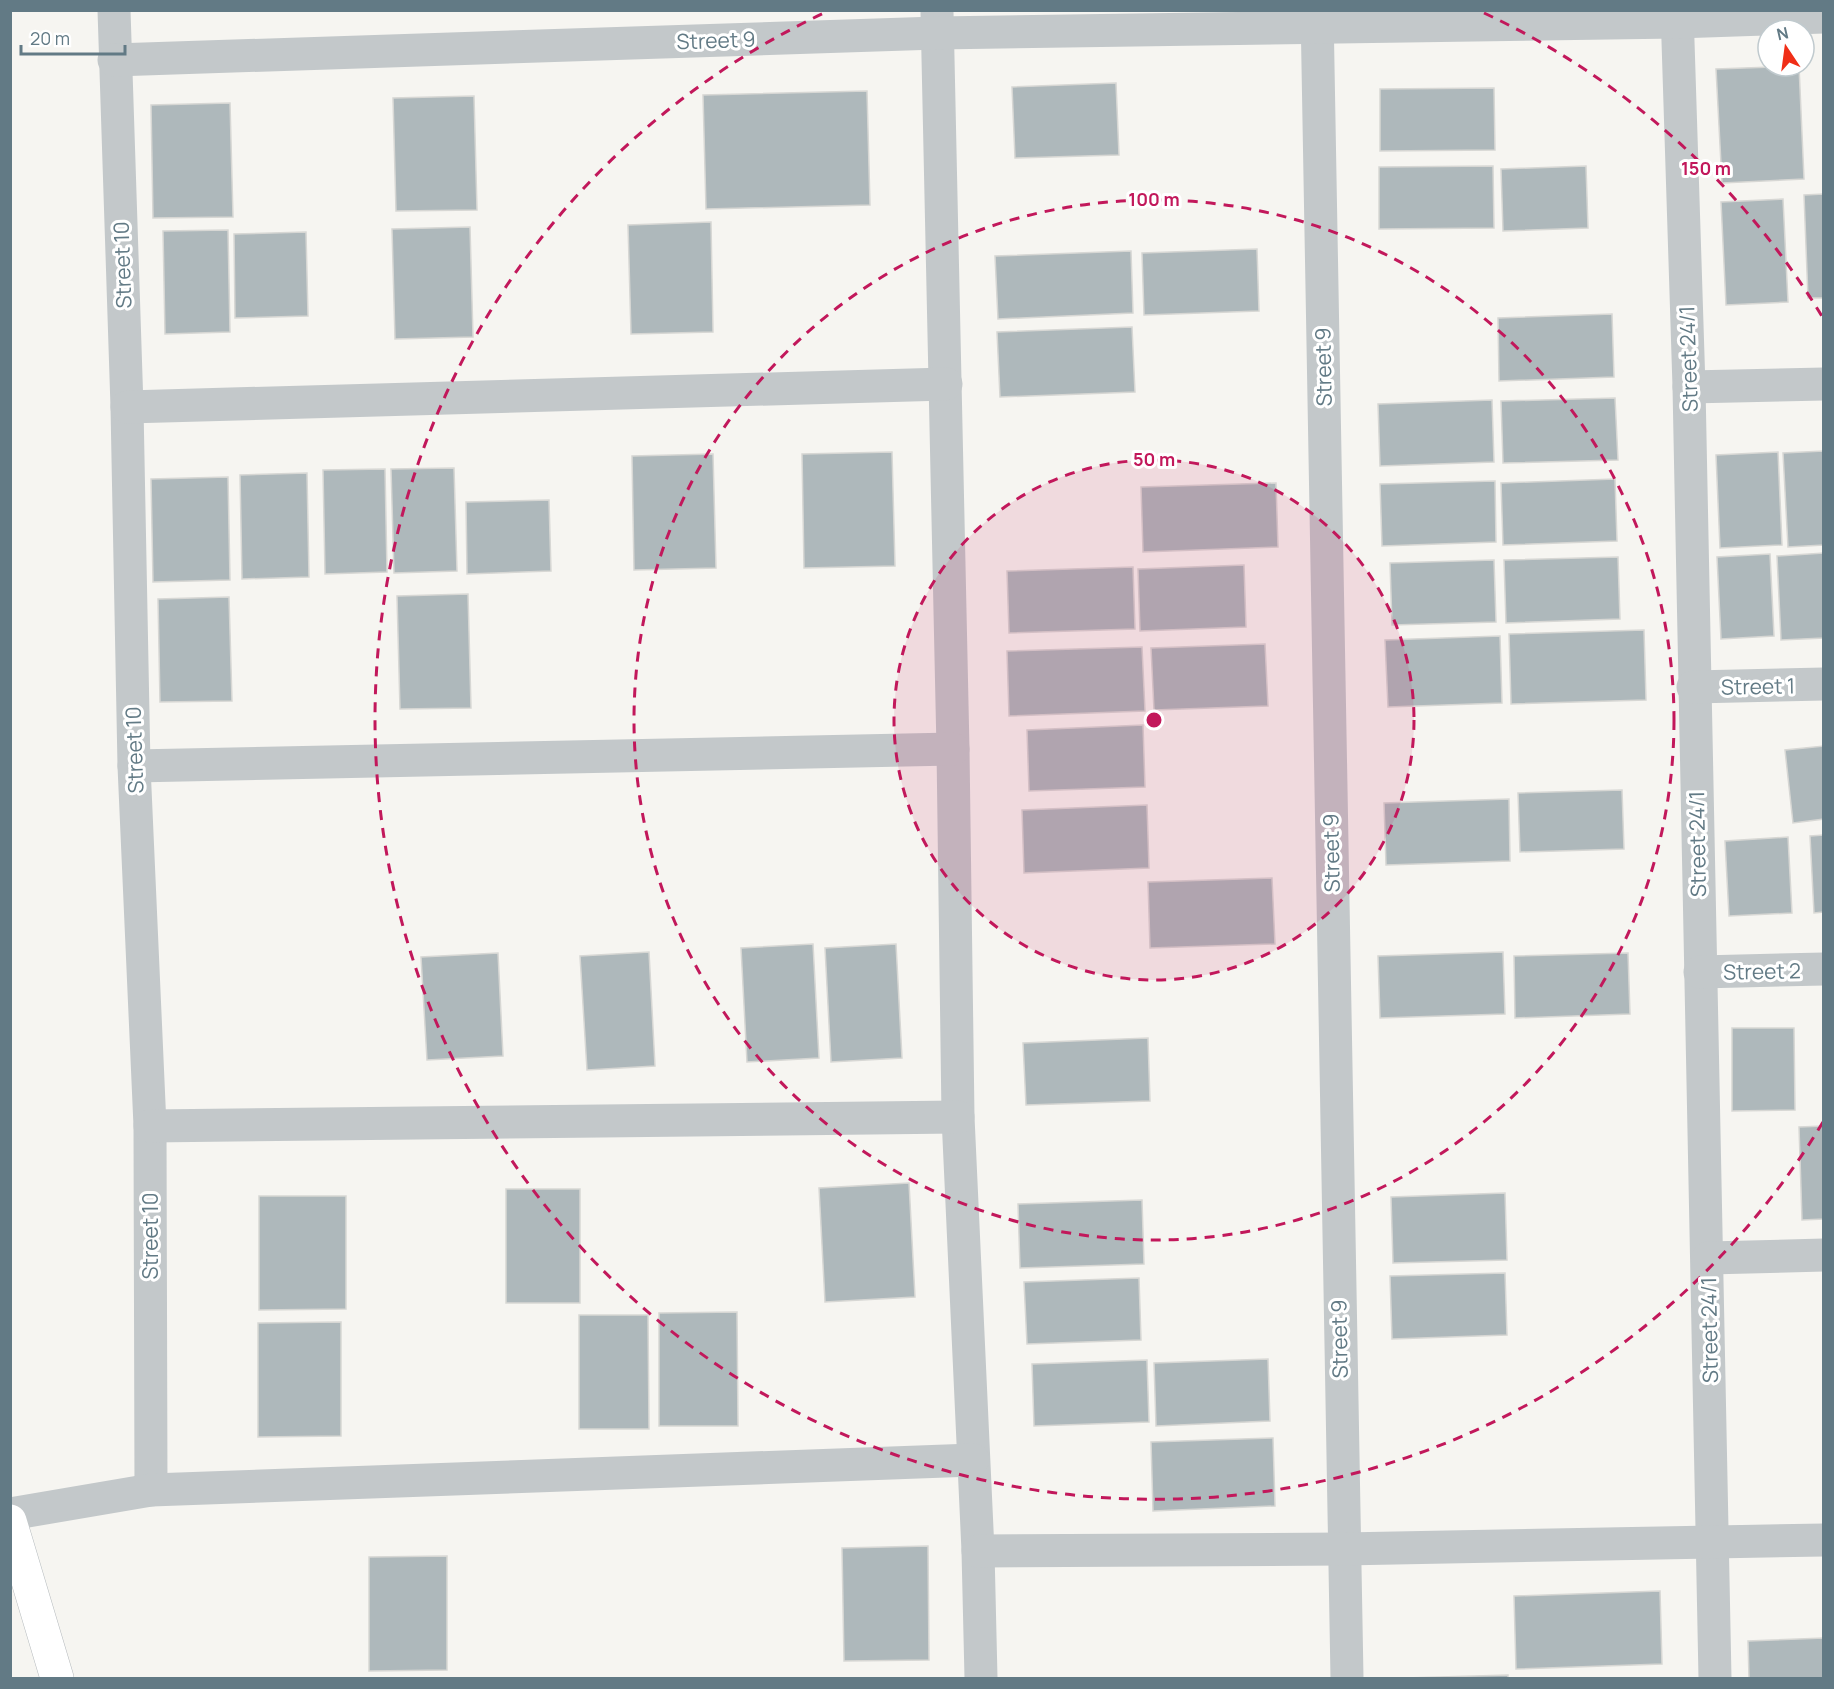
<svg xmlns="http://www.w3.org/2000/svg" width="1834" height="1689" viewBox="0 0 1834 1689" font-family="Manrope,sans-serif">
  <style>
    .building { fill: #aeb8bb; stroke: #d7d7d4; stroke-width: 1.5 }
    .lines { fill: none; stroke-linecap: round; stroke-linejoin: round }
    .major-casing { stroke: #b6bbbe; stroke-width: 34 }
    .minor { stroke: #c3c8ca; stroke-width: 33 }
    .major { stroke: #fff; stroke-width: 33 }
    .ring { fill: none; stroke: #c2185b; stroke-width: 3; stroke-dasharray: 10 8 }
    .labels { text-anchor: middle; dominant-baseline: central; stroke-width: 6; stroke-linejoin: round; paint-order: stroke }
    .street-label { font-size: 21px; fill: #627a85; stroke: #fff }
    .centre { fill: #c2185b; stroke: #fff; stroke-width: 3 }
    .ring-label { font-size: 18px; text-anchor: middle; font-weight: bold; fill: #c2185b; stroke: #fff; stroke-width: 6; stroke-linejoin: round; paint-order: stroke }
  </style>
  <rect width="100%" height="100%" fill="#f6f5f1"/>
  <g class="building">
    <path d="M1799 66 1804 179 1722 183 1716 69Z"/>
    <path d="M1116 83 1119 155 1015 158 1012 87Z"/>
    <path d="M1494 88 1495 150 1380 151V89Z"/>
    <path d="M867 91 870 205 706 209 703 95Z"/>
    <path d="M474 96 477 210 396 211 393 98Z"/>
    <path d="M230 103 233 217 153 218 151 105Z"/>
    <path d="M1493 166 1494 228 1379 229V167Z"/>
    <path d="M1586 166 1588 228 1503 231 1501 169Z"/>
    <path d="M1824 194V298H1808L1804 195Z"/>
    <path d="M1783 199 1788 302 1726 305 1721 202Z"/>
    <path d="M711 222 713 332 631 334 628 225Z"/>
    <path d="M470 227 473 337 395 339 392 229Z"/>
    <path d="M228 230 230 332 165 334 163 231Z"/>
    <path d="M306 232 308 316 235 318 234 234Z"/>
    <path d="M1257 249 1259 311 1144 315 1142 253Z"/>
    <path d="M1131 251 1133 313 998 319 995 256Z"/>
    <path d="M1612 314 1614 377 1499 381 1498 318Z"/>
    <path d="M1132 327 1135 392 1000 397 997 332Z"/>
    <path d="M1615 398 1618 460 1503 463 1501 401Z"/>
    <path d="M1492 400 1494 462 1380 466 1378 404Z"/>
    <path d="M1824 451V545L1788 547 1783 453Z"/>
    <path d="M892 452 895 566 804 568 802 454Z"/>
    <path d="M1778 452 1782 545 1720 548 1716 455Z"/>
    <path d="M713 454 716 568 634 570 632 456Z"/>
    <path d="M454 468 457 571 394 573 391 469Z"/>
    <path d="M385 469 387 572 325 574 323 470Z"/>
    <path d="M307 473 309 577 242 579 240 475Z"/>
    <path d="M228 477 230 580 153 582 151 479Z"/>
    <path d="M1615 479 1617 541 1503 545 1501 483Z"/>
    <path d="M1495 481 1496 542 1382 546 1380 484Z"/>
    <path d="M1276 483 1278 547 1143 552 1141 487Z"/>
    <path d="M549 500 551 571 467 574 466 502Z"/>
    <path d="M1824 553V638L1781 640 1777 556Z"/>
    <path d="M1770 554 1774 636 1721 639 1717 557Z"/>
    <path d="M1618 557 1620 619 1506 623 1504 560Z"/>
    <path d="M1494 560 1496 622 1392 625 1390 563Z"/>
    <path d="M1244 565 1246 627 1140 631 1138 569Z"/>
    <path d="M1133 567 1135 629 1009 633 1007 571Z"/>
    <path d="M468 594 471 708 400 709 397 596Z"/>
    <path d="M229 597 232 701 160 702 158 599Z"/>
    <path d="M1644 630 1646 700 1511 704 1509 634Z"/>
    <path d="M1500 636 1502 703 1388 707 1385 640Z"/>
    <path d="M1265 644 1268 706 1154 710 1151 648Z"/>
    <path d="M1142 647 1145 711 1009 716 1007 651Z"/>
    <path d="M1143 725 1145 787 1029 791 1027 730Z"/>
    <path d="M1824 746V819L1793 823 1785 750Z"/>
    <path d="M1622 790 1624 849 1520 852 1518 793Z"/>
    <path d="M1509 799 1510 861 1386 865 1384 803Z"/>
    <path d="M1147 805 1149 868 1024 873 1022 810Z"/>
    <path d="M1824 835V912L1814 913 1810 836Z"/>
    <path d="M1788 837 1792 913 1729 916 1725 841Z"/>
    <path d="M1272 878 1275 944 1150 948 1148 882Z"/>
    <path d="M813 944 819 1058 747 1062 741 948Z"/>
    <path d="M896 944 902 1058 831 1062 825 948Z"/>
    <path d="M649 952 655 1066 587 1070 580 956Z"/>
    <path d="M1503 952 1505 1014 1380 1018 1378 956Z"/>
    <path d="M498 953 503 1056 427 1060 421 957Z"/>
    <path d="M1628 953 1630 1014 1515 1018 1514 956Z"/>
    <path d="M1732 1028H1794L1795 1110 1732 1111Z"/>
    <path d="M1148 1038 1150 1101 1026 1105 1023 1043Z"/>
    <path d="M1824 1126V1219L1802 1220 1799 1127Z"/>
    <path d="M909 1183 915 1297 825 1302 819 1188Z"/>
    <rect x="506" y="1189" width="74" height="114"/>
    <path d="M1505 1193 1507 1260 1393 1263 1391 1197Z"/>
    <path d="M259 1196H346V1309L259 1310Z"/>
    <path d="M1142 1200 1144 1264 1020 1268 1018 1204Z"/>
    <path d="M1505 1273 1507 1335 1392 1339 1390 1276Z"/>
    <path d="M1139 1278 1141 1340 1027 1344 1024 1282Z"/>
    <path d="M737 1312 738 1426H659V1313Z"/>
    <path d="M579 1315H648L649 1429H579Z"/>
    <path d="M341 1322V1436L258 1437V1323Z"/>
    <path d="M1268 1359 1270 1421 1156 1426 1154 1363Z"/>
    <path d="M1147 1360 1149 1422 1034 1426 1032 1364Z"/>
    <path d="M1273 1438 1275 1506 1153 1511 1151 1442Z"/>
    <path d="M928 1546 929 1660 844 1661 842 1548Z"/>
    <path d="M447 1556V1670L369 1671V1557Z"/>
    <path d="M1660 1591 1662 1664 1516 1669 1514 1596Z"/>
    <path d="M1824 1638V1678H1749L1748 1641Z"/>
    <path d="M1508 1675V1678H1405Z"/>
  </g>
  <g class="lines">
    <g class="major-casing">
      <path id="major" d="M10 1521 57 1678"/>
    </g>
    <g class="minor">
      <path d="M114 10 127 407 134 766 150 1126 151 1490"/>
      <path d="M1317 10 1347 1678"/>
      <path d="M1677 10 1689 387 1715 1678"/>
      <path d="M937 12 953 749 958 1117 978 1551 981 1678"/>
      <path d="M114 60 937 33 1677 22 1824 17"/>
      <path d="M1689 387 1824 384"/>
      <path d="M127 407 946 384"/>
      <path d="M1693 687 1824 684"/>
      <path d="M134 766 953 749"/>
      <path d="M1700 972 1824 969"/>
      <path d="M150 1126 958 1117"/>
      <path d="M1708 1258 1824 1255"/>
      <path d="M10 1514 151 1490 973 1460"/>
      <path d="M978 1551 1343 1549 1824 1540"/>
    </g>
    <use href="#major" class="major"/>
  </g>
  <circle cx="1154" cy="720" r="260" fill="#c2185b" fill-opacity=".12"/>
  <g class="ring">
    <circle cx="1154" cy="720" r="260"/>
    <circle cx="1154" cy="720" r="520"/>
    <path d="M1823 1122A780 780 0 1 1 824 13M1484 13A780 780 0 0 1 1823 318"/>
  </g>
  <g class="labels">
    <g class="street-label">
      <text transform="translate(716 40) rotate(-2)">Street 9</text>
      <text transform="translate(122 265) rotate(-92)">Street 10</text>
      <text transform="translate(1688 359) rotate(-92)">Street 24/1</text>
      <text transform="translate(1323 367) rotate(-91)">Street 9</text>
      <text transform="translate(1758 686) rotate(-1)">Street 1</text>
      <text transform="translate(134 750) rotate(-92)">Street 10</text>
      <text transform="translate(1697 844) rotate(-91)">Street 24/1</text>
      <text transform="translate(1331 853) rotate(-91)">Street 9</text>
      <text transform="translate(1762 971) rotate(-1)">Street 2</text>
      <text transform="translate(150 1236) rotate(-90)">Street 10</text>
      <text transform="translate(1709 1330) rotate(-91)">Street 24/1</text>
      <text transform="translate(1339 1339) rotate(-91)">Street 9</text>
    </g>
  </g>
  <circle cx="1154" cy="720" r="9" class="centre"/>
  <g class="ring-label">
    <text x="1706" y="175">150 m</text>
    <text x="1154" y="206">100 m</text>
    <text x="1154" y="466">50 m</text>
  </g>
  <rect width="1834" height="1689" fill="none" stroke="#627a85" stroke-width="24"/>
  <g transform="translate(1786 48) rotate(347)"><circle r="28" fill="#ffffff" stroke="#c0cace" stroke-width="1.5"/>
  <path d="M0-4.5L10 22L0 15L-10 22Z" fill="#f02e17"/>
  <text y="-9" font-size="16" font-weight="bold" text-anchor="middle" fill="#627a85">N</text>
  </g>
  <path d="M21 45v9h104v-9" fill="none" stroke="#627a85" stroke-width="3"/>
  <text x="30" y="45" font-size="18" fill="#627a85" stroke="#ffffff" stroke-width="4.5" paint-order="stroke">20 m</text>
</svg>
